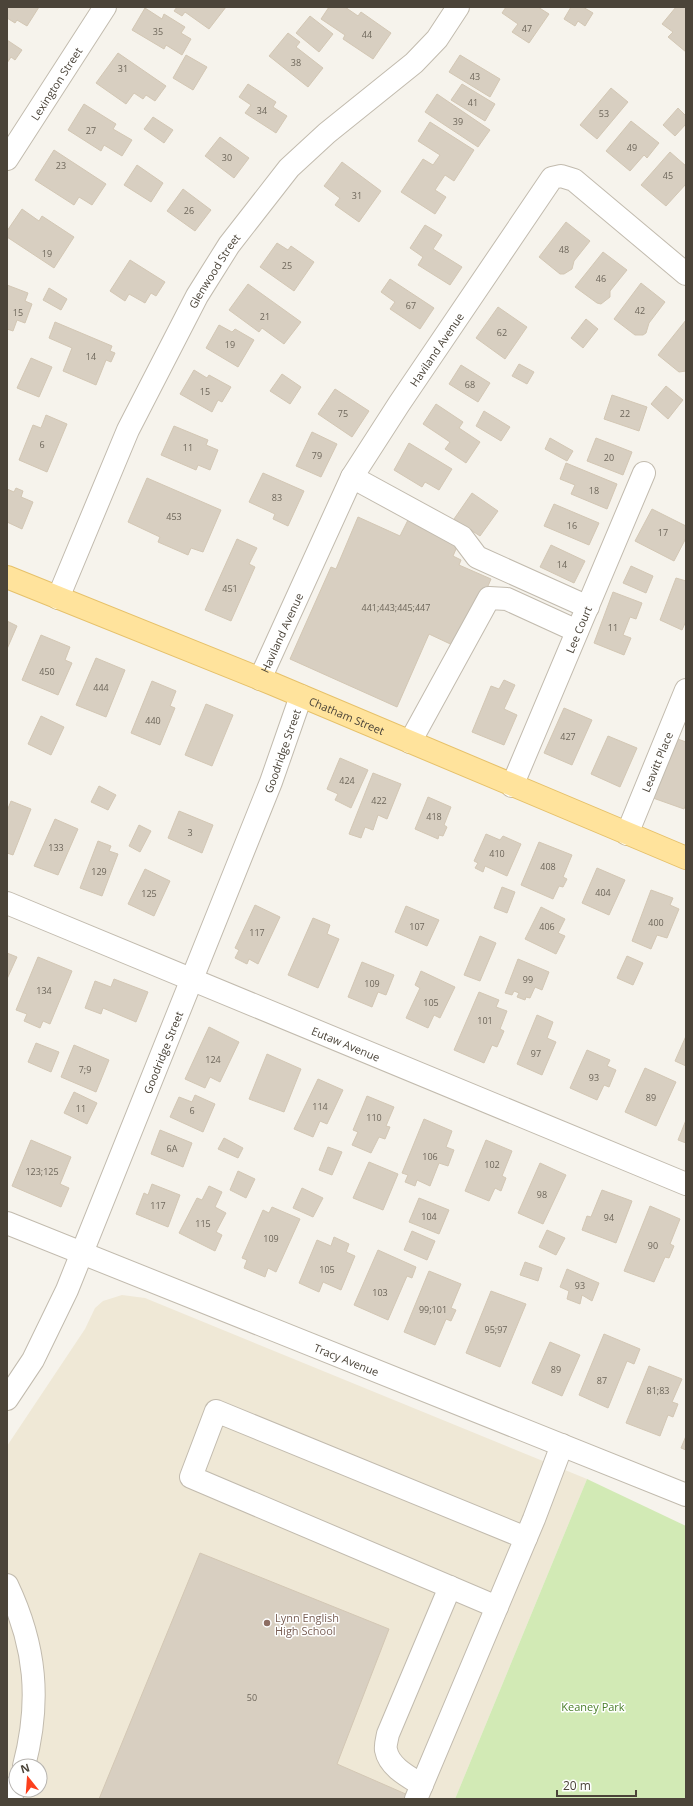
<svg xmlns="http://www.w3.org/2000/svg" width="693" height="1806" viewBox="0 0 693 1806" font-family="'Open Sans',sans-serif">
  <style>
    .education { fill: #efe8d6; fill-rule: evenodd }
    .green { fill: #d2eab5 }
    .building { fill: #d8cfc1; stroke: #d3c7b4 }
    .lines { fill: none; stroke-linecap: round; stroke-linejoin: round }
    .minor-casing { stroke: #c2bbae; stroke-width: 24 }
    .major-casing { stroke: #e6c16a; stroke-width: 24 }
    .minor { stroke: #fff; stroke-width: 22 }
    .major { stroke: #ffe39c; stroke-width: 22 }
    .education-dot { fill: #8d6e63; stroke: #fff; stroke-width: 1.5 }
    .labels { text-anchor: middle; dominant-baseline: central; stroke-width: 3; stroke-linejoin: round; paint-order: stroke }
    .number-label { font-size: 9px; fill: #6e675b }
    .street-label { font-size: 11px; fill: #4b4439; stroke: #fff }
    .education-label { font-size: 11px; fill: #785e54; stroke: #fff; text-anchor: start }
    .park-label { font-size: 11px; fill: #4a7f2a; stroke: #fff }
  </style>
  <rect width="100%" height="100%" fill="#f6f3ec"/>
  <path class="education" d="M122 1295 145 1298 587 1479 455 1799H7V1446L85 1329 95 1308 103 1301ZM16 1766H40V1790H16Z"/>
  <path class="green" d="M587 1479 686 1526V1799H455Z"/>
  <g class="building">
    <path d="M7 7H39L27 26 17 20 15 23 7 18Z"/>
    <path d="M177 7H226L209 29 185 12 182 16 174 11Z"/>
    <path d="M329 7H345L358 16 361 12 391 33 373 59 343 39 345 35 321 19Z"/>
    <path d="M506 7H538L549 14 529 43 512 32 518 24 502 13Z"/>
    <path d="M571 7H583L593 13 585 26 578 21 575 26 564 19Z"/>
    <path d="M676 7H686V52L668 37 673 32 662 24Z"/>
    <path d="M145 8 162 19 164 14 185 27 181 33 191 39 182 55 166 45 164 49 132 30Z"/>
    <path d="M310 16 333 34 319 52 296 33Z"/>
    <path d="M288 33 300 42 296 47 323 68 308 87 269 56Z"/>
    <path d="M7 40 22 50 15 60 11 57 7 63Z"/>
    <path d="M118 53 166 86 155 101 146 95 143 99 134 93 126 104 96 83Z"/>
    <path d="M186 55 207 67 193 90 173 78Z"/>
    <path d="M460 55 500 79 490 97 449 72Z"/>
    <path d="M248 84 276 102 273 107 287 116 276 133 245 113 251 105 239 97Z"/>
    <path d="M462 84 495 104 485 121 451 100Z"/>
    <path d="M611 88 628 102 597 139 580 125Z"/>
    <path d="M437 94 490 130 478 147 425 112Z"/>
    <path d="M84 104 116 124 113 129 132 140 122 156 104 145 101 151 68 130Z"/>
    <path d="M678 108 686 116V124L675 136 663 125Z"/>
    <path d="M153 117 173 130 164 143 144 129Z"/>
    <path d="M631 121 659 143 647 158 644 155 630 171 606 151Z"/>
    <path d="M430 122 474 150 454 181 445 175 435 190 446 197 435 214 401 192 423 159 433 165 440 155 418 141Z"/>
    <path d="M220 137 249 158 234 178 205 156Z"/>
    <path d="M54 150 106 184 92 205 79 197 74 205 35 180Z"/>
    <path d="M670 152 686 166V184L666 206 641 185Z"/>
    <path d="M342 162 381 191 359 222 335 205 340 198 324 186Z"/>
    <path d="M137 165 163 183 151 202 124 185Z"/>
    <path d="M183 189 211 210 195 231 167 211Z"/>
    <path d="M22 209 39 221 42 216 74 237 54 268 7 237V231Z"/>
    <path d="M566 222 590 241 574 261 572 269 564 274H560L539 257Z"/>
    <path d="M425 225 442 235 433 249 462 267 450 285 418 265 423 257 410 248Z"/>
    <path d="M277 243 288 250 291 246 314 262 294 291 260 267Z"/>
    <path d="M603 252 627 270 610 291V297L601 304 597 303 575 287Z"/>
    <path d="M130 260 165 282 156 296 151 293 145 303 129 294 125 301 110 291Z"/>
    <path d="M390 279 434 308 420 329 390 309 395 302 381 292Z"/>
    <path d="M641 283 665 302 649 323 646 333 643 335H635L614 319Z"/>
    <path d="M248 284 301 322 284 344 262 328 259 332 229 310Z"/>
    <path d="M7 285 28 293 25 301 32 304 25 323 17 320 13 331 7 329Z"/>
    <path d="M49 288 67 299 61 310 43 300Z"/>
    <path d="M498 307 527 327 505 359 476 338Z"/>
    <path d="M586 319 598 329 583 348 571 338Z"/>
    <path d="M686 320V371L679 372 658 355Z"/>
    <path d="M55 322 112 346 110 351 115 353 111 362 106 360 96 385 63 371 72 348 49 338Z"/>
    <path d="M219 325 232 332 235 329 254 340 238 367 206 348Z"/>
    <path d="M31 358 52 367 39 397 17 388Z"/>
    <path d="M519 364 534 372 527 384 512 376Z"/>
    <path d="M461 365 490 383 478 402 449 384Z"/>
    <path d="M194 370 207 378 209 375 231 387 222 402 218 400 212 412 180 394Z"/>
    <path d="M282 374 301 387 290 404 270 391Z"/>
    <path d="M666 386 683 400 668 419 651 404Z"/>
    <path d="M335 389 369 411 352 437 318 414Z"/>
    <path d="M612 395 647 407 639 431 604 419Z"/>
    <path d="M436 404 463 422 459 428 480 442 466 463 445 449 450 442 423 424Z"/>
    <path d="M484 411 510 427 501 441 476 426Z"/>
    <path d="M46 415 67 424 47 472 19 460 33 425 41 428Z"/>
    <path d="M174 426 208 440 206 445 218 450 210 470 198 465 196 470 161 455Z"/>
    <path d="M312 432 337 444 321 477 296 466Z"/>
    <path d="M550 438 573 451 567 461 545 449Z"/>
    <path d="M596 438 632 452 623 475 587 461Z"/>
    <path d="M409 443 452 469 439 490 425 482 422 487 394 470Z"/>
    <path d="M566 463 617 484 607 509 571 494 575 485 560 479Z"/>
    <path d="M263 473 304 491 288 526 273 519 275 514 249 502Z"/>
    <path d="M147 478 221 510 203 552 191 548 188 555 158 542 160 537 128 522Z"/>
    <path d="M16 488 23 491 21 497 33 502 22 529 7 522V489L14 492Z"/>
    <path d="M472 493 498 511 480 536 454 519Z"/>
    <path d="M554 504 599 523 589 545 544 526Z"/>
    <path d="M652 509 686 526V538L674 561 635 541Z"/>
    <path d="M358 517 400 536 408 520 459 542 453 556 461 560 459 565 491 579 461 649 429 634 397 707 290 659 331 567 336 569Z"/>
    <path d="M237 539 257 548 249 564 255 567 231 621 205 610Z"/>
    <path d="M551 545 585 561 574 583 540 567Z"/>
    <path d="M631 566 653 576 646 593 623 583Z"/>
    <path d="M676 578 686 581V621L682 630 660 620Z"/>
    <path d="M613 592 642 603 636 619 630 617 623 635 631 638 624 655 594 643Z"/>
    <path d="M7 621 17 626 7 649Z"/>
    <path d="M41 635 70 647 65 660 72 663 58 695 22 680Z"/>
    <path d="M96 658 125 670 106 717 76 705Z"/>
    <path d="M504 680 515 685 504 709 517 715 504 745 472 732 491 686 499 689Z"/>
    <path d="M152 681 176 691 170 706 175 708 160 745 131 733Z"/>
    <path d="M206 704 233 715 212 766 185 755Z"/>
    <path d="M564 708 592 720 572 765 544 753Z"/>
    <path d="M41 716 64 727 51 755 28 744Z"/>
    <path d="M608 736 637 748 620 787 591 774Z"/>
    <path d="M675 738 686 742V803L684 809 653 798Z"/>
    <path d="M340 758 368 770 351 808 335 800 338 794 327 789Z"/>
    <path d="M373 773 401 784 387 819 378 815 373 830 365 827 361 838 349 834Z"/>
    <path d="M99 786 116 795 108 810 91 802Z"/>
    <path d="M428 797 451 807 444 825 447 827 443 836 439 835 438 839 415 829Z"/>
    <path d="M11 801 31 809 13 855 7 853V811Z"/>
    <path d="M179 811 213 825 202 853 168 838Z"/>
    <path d="M55 819 78 829 58 875 34 866Z"/>
    <path d="M139 825 151 831 140 852 129 846Z"/>
    <path d="M486 834 500 840 503 836 521 844 507 876 485 866 483 872 475 868 478 863 474 861Z"/>
    <path d="M98 841 111 846 109 851 118 854 102 896 80 888Z"/>
    <path d="M539 842 572 855 563 877 567 879 563 887 559 886 553 899 521 885Z"/>
    <path d="M597 868 625 880 609 915 582 903Z"/>
    <path d="M145 869 170 881 154 916 128 904Z"/>
    <path d="M502 887 515 892 507 913 494 908Z"/>
    <path d="M651 890 673 898 670 905 679 909 667 938 657 935 651 949 632 941Z"/>
    <path d="M255 905 280 917 258 964 249 959 247 964 235 958 239 950 235 948Z"/>
    <path d="M406 906 439 920 427 946 395 932Z"/>
    <path d="M541 907 565 919 558 933 565 936 556 954 525 939Z"/>
    <path d="M313 918 330 925 327 934 339 939 318 988 288 975Z"/>
    <path d="M480 936 496 943 480 981 464 975Z"/>
    <path d="M7 953 17 957 7 979Z"/>
    <path d="M627 956 643 963 633 985 617 978Z"/>
    <path d="M38 957 72 971 50 1024 43 1021 40 1028 24 1021 27 1014 16 1010Z"/>
    <path d="M518 959 549 972 542 990 535 987 530 998 526 997 525 1000 517 997 519 993 514 991 512 995 505 993Z"/>
    <path d="M362 962 394 975 386 995 378 992 372 1007 348 997Z"/>
    <path d="M421 971 455 987 440 1018 434 1015 428 1028 406 1018 420 988 415 985Z"/>
    <path d="M114 979 148 992 136 1022 103 1008 101 1014 85 1008 95 981 111 987Z"/>
    <path d="M479 992 499 1000 496 1007 507 1011 500 1029 504 1031 497 1047 492 1045 484 1063 454 1050Z"/>
    <path d="M537 1015 553 1022 547 1038 556 1042 542 1075 517 1064Z"/>
    <path d="M209 1027 239 1042 220 1082 210 1077 205 1088 185 1079Z"/>
    <path d="M686 1036V1066L675 1061Z"/>
    <path d="M36 1043 59 1052 51 1072 28 1062Z"/>
    <path d="M74 1045 109 1060 96 1092 61 1077Z"/>
    <path d="M587 1050 610 1060 607 1066 616 1070 609 1087 604 1085 597 1100 570 1088Z"/>
    <path d="M267 1054 301 1069 284 1112 249 1099Z"/>
    <path d="M645 1068 676 1082 656 1126 625 1112Z"/>
    <path d="M318 1079 343 1090 327 1124 320 1121 313 1137 294 1129Z"/>
    <path d="M74 1092 97 1103 87 1124 64 1113Z"/>
    <path d="M195 1095 215 1104 203 1132 170 1117 179 1097 192 1102Z"/>
    <path d="M367 1096 394 1107 386 1126 390 1127 385 1139 379 1137 371 1153 352 1145 358 1132 353 1130Z"/>
    <path d="M424 1119 452 1131 446 1147 454 1150 448 1166 439 1163 430 1186 417 1180 415 1186 405 1182 408 1175 402 1173Z"/>
    <path d="M686 1120V1143L678 1140Z"/>
    <path d="M160 1130 192 1143 183 1167 151 1154Z"/>
    <path d="M224 1138 243 1148 238 1158 218 1149Z"/>
    <path d="M31 1140 71 1157 60 1184 69 1188 61 1207 12 1186Z"/>
    <path d="M486 1140 512 1151 502 1176 506 1178 501 1191 495 1188 489 1201 465 1191Z"/>
    <path d="M328 1147 342 1152 332 1175 319 1170Z"/>
    <path d="M369 1162 398 1174 383 1210 353 1198Z"/>
    <path d="M540 1163 566 1175 543 1224 518 1213Z"/>
    <path d="M238 1171 255 1179 246 1198 230 1190Z"/>
    <path d="M152 1184 180 1195 168 1227 136 1214 144 1193 148 1195Z"/>
    <path d="M209 1186 222 1192 215 1207 226 1213 216 1232 222 1235 215 1251 179 1233 197 1198 202 1200Z"/>
    <path d="M302 1188 323 1198 313 1217 293 1208Z"/>
    <path d="M602 1190 632 1201 616 1243 582 1230 587 1216 591 1217Z"/>
    <path d="M419 1198 449 1210 439 1234 409 1222Z"/>
    <path d="M650 1206 680 1219 670 1244 674 1246 669 1258 665 1257 654 1282 624 1271Z"/>
    <path d="M272 1207 300 1219 276 1272 268 1268 265 1277 244 1268 247 1260 242 1258 263 1210 269 1213Z"/>
    <path d="M547 1230 565 1238 556 1255 539 1247Z"/>
    <path d="M412 1231 435 1241 427 1260 404 1250Z"/>
    <path d="M334 1237 349 1244 346 1252 355 1256 341 1290 323 1282 319 1292 299 1283 317 1240 331 1246Z"/>
    <path d="M378 1250 416 1267 412 1278 407 1276 388 1320 354 1305Z"/>
    <path d="M525 1262 542 1268 538 1281 520 1275Z"/>
    <path d="M567 1269 599 1283 592 1301 582 1295 580 1304 567 1299 569 1291 560 1287Z"/>
    <path d="M429 1271 461 1284 451 1308 456 1310 451 1321 446 1319 435 1345 404 1332Z"/>
    <path d="M491 1291 526 1304 500 1367 466 1353Z"/>
    <path d="M604 1334 640 1349 634 1364 627 1361 608 1408 579 1395Z"/>
    <path d="M550 1342 580 1355 562 1396 532 1383Z"/>
    <path d="M649 1366 682 1379 672 1402 678 1404 673 1417 668 1415 660 1436 626 1423Z"/>
    <path d="M686 1436V1450L681 1448Z"/>
    <path d="M200 1553 389 1629 337 1764 408 1795 406 1799H99Z"/>
  </g>
  <g class="lines">
    <g class="minor-casing">
      <g id="minor">
        <path id="s1" d="M7 159 105 7"/>
        <path d="M352 477 462 537 477 557 588 607"/>
        <path id="s2" d="M58 598 128 430 197 296 229 245 289 168 327 133 414 63 437 39 458 7"/>
        <path id="s3" d="M260 679 352 477 399 404 552 178 561 176 574 180 686 274"/>
        <path d="M410 742 489 598 507 599 577 631"/>
        <path id="s4" d="M512 786 644 473"/>
        <path id="s5" d="M627 834 686 690"/>
        <path id="s6" d="M7 903 686 1184"/>
        <path id="s7" d="M7 1223 686 1495"/>
        <path id="s8" d="M7 1399 33 1360 67 1290 271 782 301 696"/>
        <path d="M7 1585C36 1646 41 1701 24 1766"/>
        <path d="M497 1607 191 1477 216 1411 526 1538"/>
        <path d="M422 1785C409 1777 389 1767 386 1750 385 1746 387 1739 388 1734L450 1587"/>
        <path d="M10 1799 16 1786"/>
        <path d="M416 1799 534 1519 562 1445"/>
      </g>
    </g>
    <g class="major-casing">
      <g id="major">
        <path id="s9" d="M7 577 273 684 686 858"/>
      </g>
    </g>
    <use href="#minor" class="minor"/>
    <use href="#major" class="major"/>
  </g>
  <circle class="education-dot" cx="267" cy="1623" r="4"/>
  <g class="labels">
    <g class="number-label">
      <text x="527" y="28">47</text>
      <text x="158" y="31">35</text>
      <text x="367" y="34">44</text>
      <text x="296" y="62">38</text>
      <text x="123" y="68">31</text>
      <text x="475" y="76">43</text>
      <text x="473" y="102">41</text>
      <text x="262" y="110">34</text>
      <text x="604" y="113">53</text>
      <text x="458" y="121">39</text>
      <text x="91" y="130">27</text>
      <text x="632" y="147">49</text>
      <text x="227" y="157">30</text>
      <text x="61" y="165">23</text>
      <text x="668" y="175">45</text>
      <text x="357" y="195">31</text>
      <text x="189" y="210">26</text>
      <text x="564" y="249">48</text>
      <text x="47" y="253">19</text>
      <text x="287" y="265">25</text>
      <text x="601" y="278">46</text>
      <text x="411" y="305">67</text>
      <text x="640" y="310">42</text>
      <text x="18" y="312">15</text>
      <text x="265" y="316">21</text>
      <text x="502" y="332">62</text>
      <text x="230" y="344">19</text>
      <text x="91" y="356">14</text>
      <text x="470" y="384">68</text>
      <text x="205" y="391">15</text>
      <text x="343" y="413">75</text>
      <text x="625" y="413">22</text>
      <text x="42" y="444">6</text>
      <text x="188" y="447">11</text>
      <text x="317" y="455">79</text>
      <text x="609" y="457">20</text>
      <text x="594" y="490">18</text>
      <text x="277" y="497">83</text>
      <text x="174" y="516">453</text>
      <text x="572" y="525">16</text>
      <text x="663" y="532">17</text>
      <text x="562" y="564">14</text>
      <text x="230" y="588">451</text>
      <text x="396" y="607">441;443;445;447</text>
      <text x="613" y="627">11</text>
      <text x="47" y="671">450</text>
      <text x="101" y="687">444</text>
      <text x="153" y="720">440</text>
      <text x="568" y="736">427</text>
      <text x="347" y="780">424</text>
      <text x="379" y="800">422</text>
      <text x="434" y="816">418</text>
      <text x="190" y="832">3</text>
      <text x="56" y="847">133</text>
      <text x="497" y="853">410</text>
      <text x="548" y="866">408</text>
      <text x="99" y="871">129</text>
      <text x="603" y="892">404</text>
      <text x="149" y="893">125</text>
      <text x="656" y="922">400</text>
      <text x="417" y="926">107</text>
      <text x="547" y="926">406</text>
      <text x="257" y="932">117</text>
      <text x="528" y="979">99</text>
      <text x="372" y="983">109</text>
      <text x="44" y="990">134</text>
      <text x="431" y="1002">105</text>
      <text x="485" y="1020">101</text>
      <text x="536" y="1053">97</text>
      <text x="213" y="1059">124</text>
      <text x="85" y="1069">7;9</text>
      <text x="594" y="1077">93</text>
      <text x="651" y="1097">89</text>
      <text x="320" y="1106">114</text>
      <text x="81" y="1108">11</text>
      <text x="192" y="1110">6</text>
      <text x="374" y="1117">110</text>
      <text x="172" y="1148">6A</text>
      <text x="430" y="1156">106</text>
      <text x="492" y="1164">102</text>
      <text x="42" y="1171">123;125</text>
      <text x="542" y="1194">98</text>
      <text x="158" y="1205">117</text>
      <text x="429" y="1216">104</text>
      <text x="609" y="1217">94</text>
      <text x="203" y="1223">115</text>
      <text x="271" y="1238">109</text>
      <text x="653" y="1245">90</text>
      <text x="327" y="1269">105</text>
      <text x="580" y="1285">93</text>
      <text x="380" y="1292">103</text>
      <text x="433" y="1309">99;101</text>
      <text x="496" y="1329">95;97</text>
      <text x="556" y="1369">89</text>
      <text x="602" y="1380">87</text>
      <text x="658" y="1390">81;83</text>
      <text x="252" y="1697">50</text>
    </g>
    <g class="street-label">
      <text stroke="none"><textPath href="#s1" startOffset="90">Lexington Street</textPath></text>
      <text stroke="none"><textPath href="#s2" startOffset="363">Glenwood Street</textPath></text>
      <text stroke="none"><textPath href="#s3" startOffset="375">Haviland Avenue</textPath></text>
      <text stroke="none"><textPath href="#s4" startOffset="170">Lee Court</textPath></text>
      <text stroke="none"><textPath href="#s3" startOffset="51">Haviland Avenue</textPath></text>
      <text stroke="none"><textPath href="#s9" startOffset="367">Chatham Street</textPath></text>
      <text stroke="none"><textPath href="#s8" startOffset="705">Goodridge Street</textPath></text>
      <text stroke="none"><textPath href="#s5" startOffset="78">Leavitt Place</textPath></text>
      <text stroke="none"><textPath href="#s6" startOffset="367">Eutaw Avenue</textPath></text>
      <text stroke="none"><textPath href="#s8" startOffset="381">Goodridge Street</textPath></text>
      <text stroke="none"><textPath href="#s7" startOffset="366">Tracy Avenue</textPath></text>
    </g>
    <g class="education-label">
      <text x="275" y="1617">Lynn English<tspan x="275" dy="13">High School</tspan></text>
    </g>
    <g class="park-label">
      <text x="593" y="1706">Keaney Park</text>
    </g>
  </g>
  <rect width="693" height="1806" fill="none" stroke="#4b4439" stroke-width="16"/>
  <g transform="translate(28 1778) rotate(343)"><circle r="19" fill="#ffffff" stroke="#b7b4b0"/>
  <path d="M0-3L7 15L0 10L-7 15Z" fill="#fc3f1d"/>
  <text y="-6" font-size="11" font-weight="bold" text-anchor="middle" fill="#4b4439">N</text>
  </g>
  <path d="M557 1790v6h79v-6" fill="none" stroke="#4b4439" stroke-width="2"/>
  <text x="563" y="1790" font-size="12" fill="#4b4439" stroke="#ffffff" stroke-width="3" paint-order="stroke">20 m</text>
</svg>
